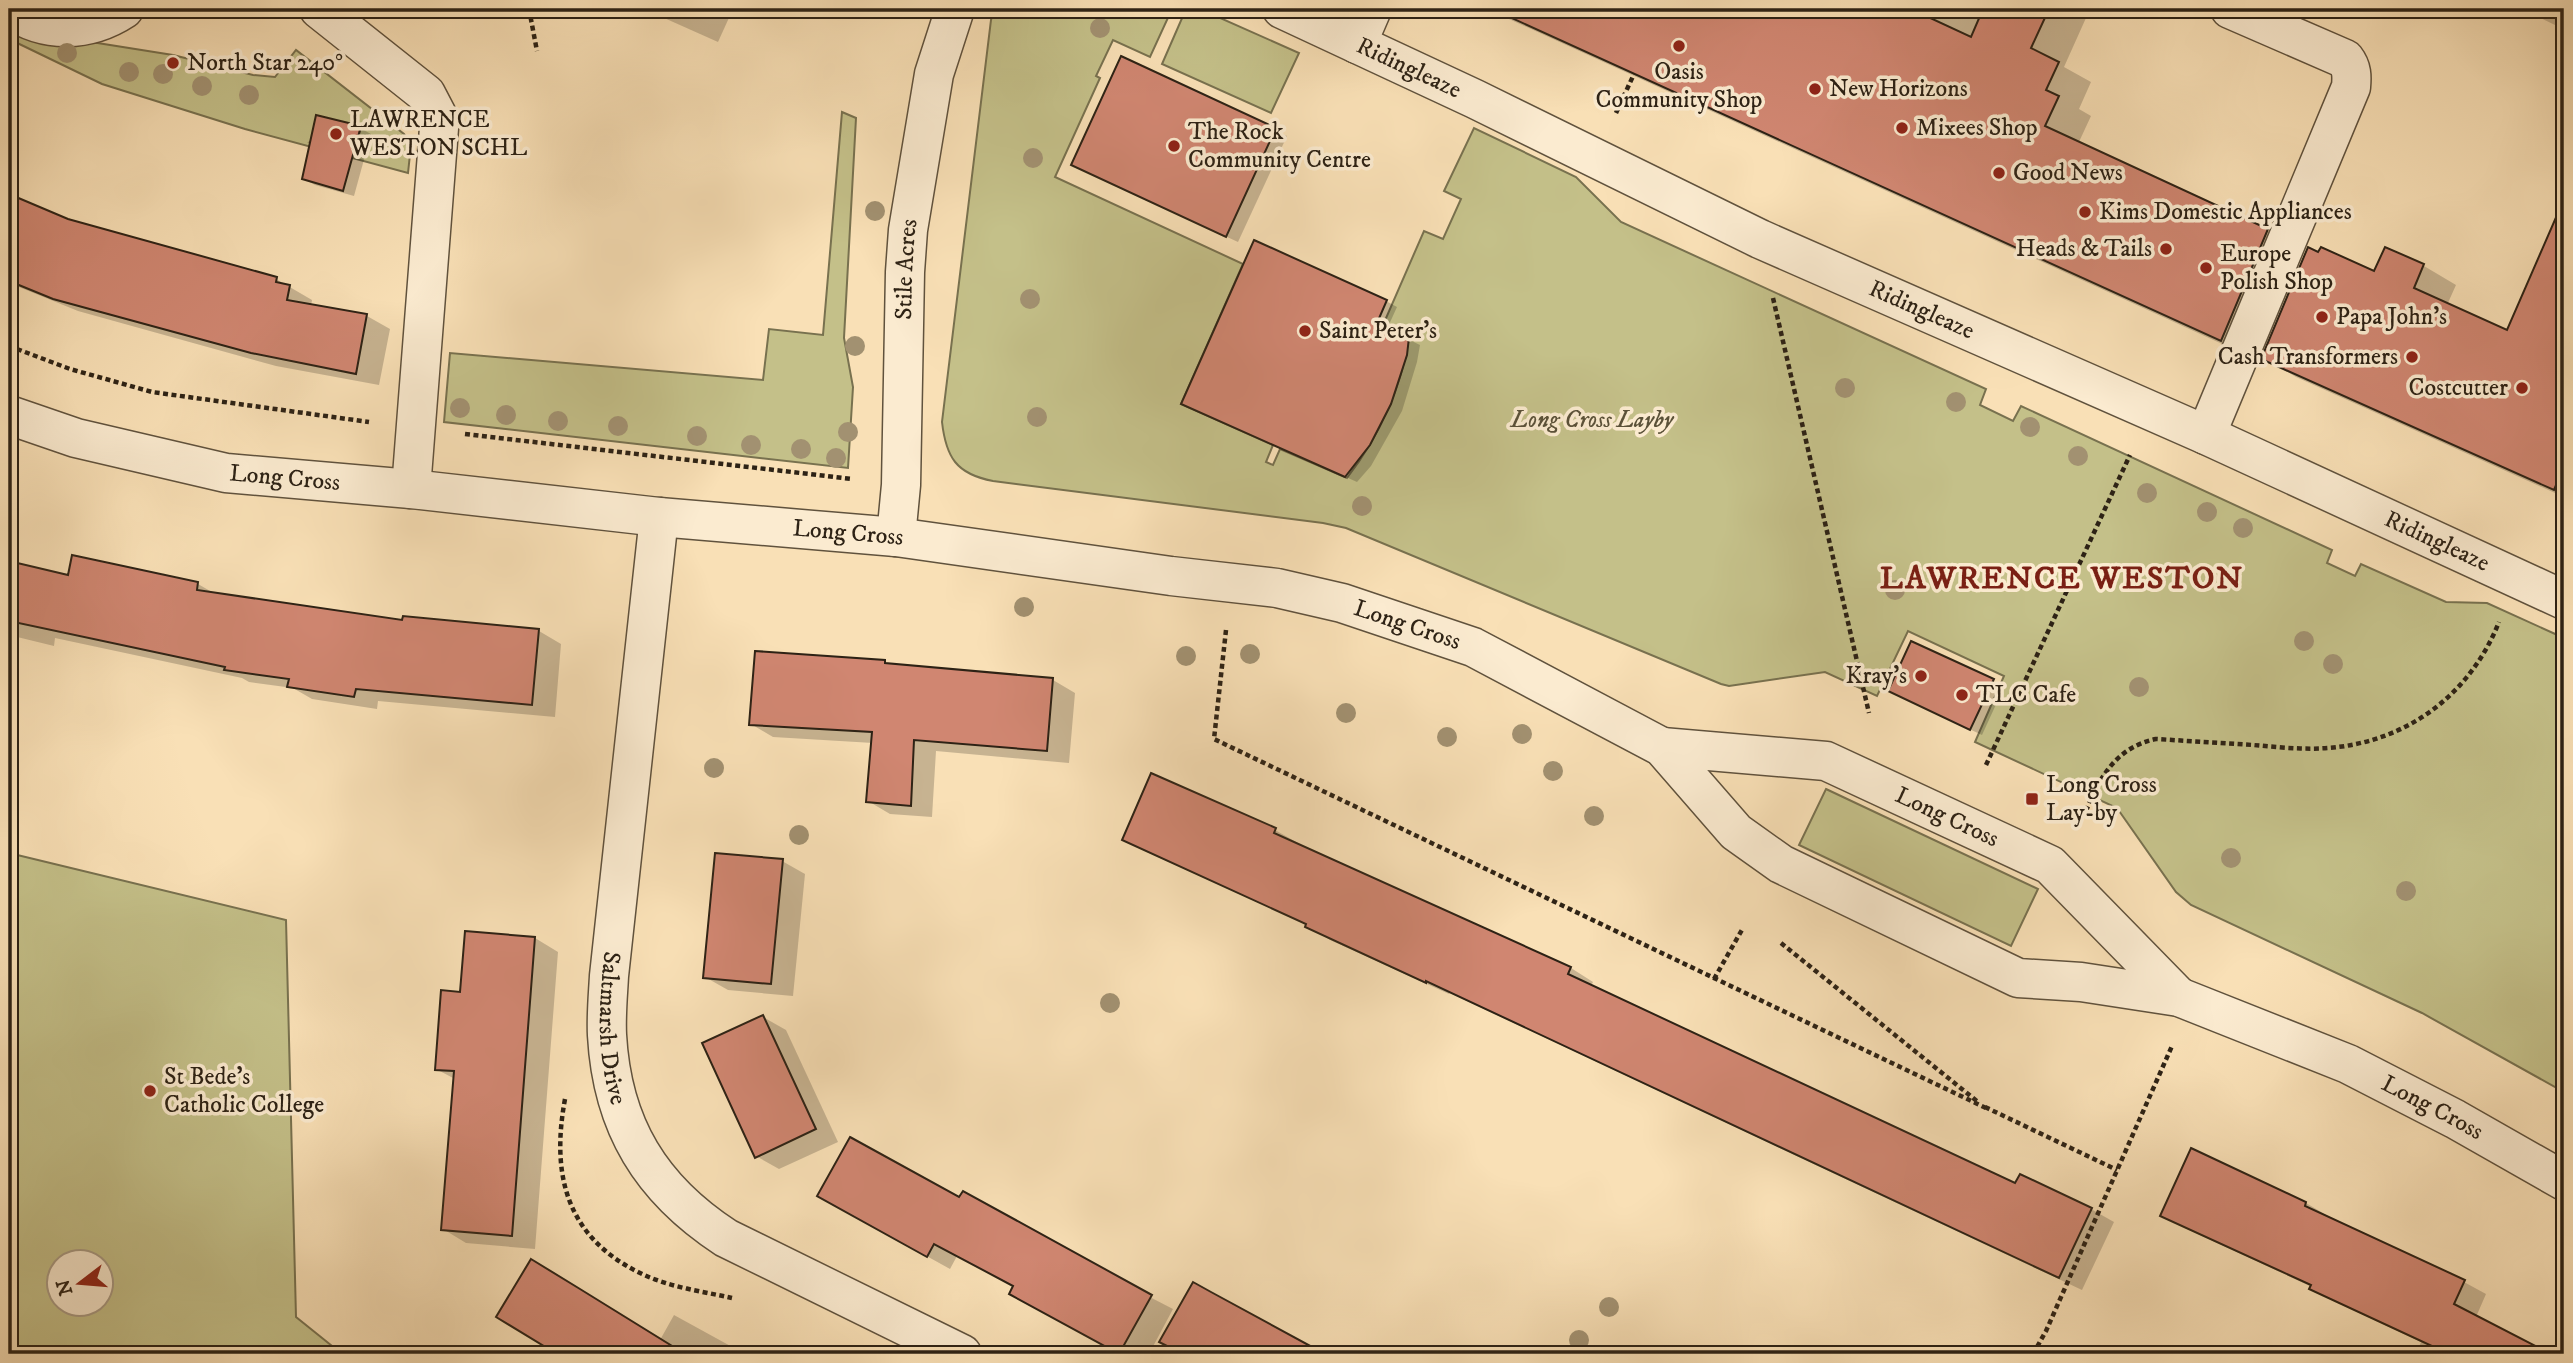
<svg xmlns="http://www.w3.org/2000/svg" width="2573" height="1363" viewBox="0 0 2573 1363" font-family="'IM FELL DW Pica',serif">
  <style>
    .green { fill: #c4c089; stroke: #78714f; stroke-width: 2; fill-rule: evenodd }
    .shadow { fill: #0003 }
    .building { fill: #d08671; stroke: #2d2215; stroke-width: 2 }
    .lines { fill: none; stroke-linecap: round; stroke-linejoin: round }
    .minor-casing { stroke: #60523d; stroke-width: 41 }
    .path { stroke: #2d2215; stroke-width: 4.5; stroke-dasharray: 5 3.5; stroke-linecap: butt }
    .minor { stroke: #fbebd0; stroke-width: 38 }
    .tree { fill: #a29171 }
    .poi-dot { fill: #8f2418; stroke: #fbebd0; stroke-width: 2.5 }
    .labels { text-anchor: middle; dominant-baseline: central; stroke-width: 7; stroke-linejoin: round; paint-order: stroke }
    .poi-label { font-size: 24px; fill: #2d2215; stroke: #fbebd0; text-anchor: start }
    .street-label { font-size: 24px; fill: #2d2215; stroke: #fbebd0 }
    .park-label { font-size: 24px; font-style: italic; fill: #5a5138; stroke: #fbebd0 }
    .district-label { font-size: 32px; font-weight: bold; letter-spacing: 2px; fill: #7a1f14; stroke: #fbebd0 }
  </style>
  <rect width="100%" height="100%" fill="#f9e0b6"/>
  <filter id="stains"><feTurbulence type="fractalNoise" baseFrequency=".00286" numOctaves="4"/><feColorMatrix values="0 0 0 0 .2 0 0 0 0 .09 0 0 0 0 .02 0 0 0 .5 -.17"/></filter>
  <radialGradient id="worn" r=".72"><stop offset=".6" stop-color="#630" stop-opacity="0"/><stop offset="1" stop-color="#630" stop-opacity=".3"/></radialGradient>
  <g class="green">
    <path d="M994 9H1172L1150 57 1113 40 1096 76 1100 78 1055 177 1243 264 1181 404 1273 445 1266 462 1273 465 1280 449 1347 478C1379 436 1401 389 1409 338L1383 325 1424 231 1443 239 1461 199 1444 191 1474 128 1576 177 1621 222 1986 389 1980 405 2013 421 2021 406 2332 550 2327 563 2355 576 2361 564 2446 602 2487 603 2564 638V1092L2422 1013 2191 905 2176 892 2117 808 1975 742 2004 676 1908 631 1877 696 1825 672 1729 686 1721 684 1346 528 1323 523 993 481C956 474 946 457 942 422L991 20Z"/>
    <path d="M1186 9H1200L1299 53 1271 113 1162 64Z"/>
    <path d="M9 21 41 34 173 55 253 75 275 77 296 50 404 134 411 145 408 173 245 129 102 84 9 39ZM361 126 355 152 311 142Z"/>
    <path d="M842 112 856 118 844 338 853 387 848 468 444 422 450 353 763 380 769 329 823 335Z"/>
    <path d="M1826 789 2038 889 2011 946 1799 845Z"/>
    <path d="M9 853 286 920 296 1317 342 1354H9ZM60 1262H102V1304H60Z"/>
  </g>
  <g class="shadow">
    <path d="M644 9H733L718 42Z"/>
    <path d="M1487 9H1860L1877 16 1880 9H1956L1980 20 1985 9H2090L2064 67 2091 82 2079 109 2091 116 2078 144 2267 230 2300 249 2255 359Z"/>
    <path d="M2522 9H2564V34L2556 29 2557 26Z"/>
    <path d="M1122 58 1287 136 1238 242 1084 171Z"/>
    <path d="M360 128 371 134 354 196 315 185 304 179Z"/>
    <path d="M9 196 67 221 276 279 312 300 311 306 367 316 390 329 379 385 276 366 78 311 9 283Z"/>
    <path d="M2556 221 2564 224V497L2296 377 2264 358 2375 273 2386 250 2424 266 2456 285 2447 305 2507 332Z"/>
    <path d="M1386 301 1397 307 1387 329 1420 345 1417 362 1402 411 1371 466 1357 482 1194 409Z"/>
    <path d="M9 563 70 577 198 584 217 595 404 622 539 631 561 644 555 717 378 701 377 709 312 699 293 688 249 682 242 678 55 638 54 646 9 635Z"/>
    <path d="M885 661 891 665 1053 680 1075 693 1069 763 936 751 932 817 890 814 868 801 873 743 773 737 751 724Z"/>
    <path d="M1993 681 2004 687 1982 735 1901 697Z"/>
    <path d="M1275 830 1298 843 1297 846 1571 968 1593 982 1591 986 2016 1185 2091 1209 2114 1222 2082 1290 1450 993 1449 994 1330 940 1308 925 1147 852 1124 839Z"/>
    <path d="M782 861 805 874 793 996 728 990 705 977Z"/>
    <path d="M535 938 558 952 535 1249 466 1243 443 1229 455 1079 436 1069 462 994Z"/>
    <path d="M763 1017 786 1030 838 1142 779 1169 756 1156Z"/>
    <path d="M2192 1151 2306 1203 2328 1216 2327 1218 2464 1282 2486 1294 2476 1317 2547 1354H2416L2421 1342 2334 1301 2312 1287 2185 1228 2163 1215Z"/>
    <path d="M960 1199 1173 1309 1149 1354H1122L1034 1306 1015 1286 957 1256 950 1269 842 1209Z"/>
    <path d="M1193 1284 1320 1354H1185L1162 1341Z"/>
    <path d="M674 1315 745 1354H561L499 1316 660 1340Z"/>
  </g>
  <g class="building">
    <path d="M1492 9H1911L1971 37 1983 9H2049L2031 48 2059 62 2046 90 2059 96 2045 126 2268 229 2221 341Z"/>
    <path d="M1121 56 1276 128 1226 237 1071 165Z"/>
    <path d="M316 115 361 126 343 191 302 179Z"/>
    <path d="M9 194 68 219 277 277 276 282 290 285 287 300 367 314 356 374 251 353 53 299 9 281Z"/>
    <path d="M2564 199V466L2554 490 2261 359 2308 247 2318 252 2321 247 2374 271 2385 247 2424 264 2414 288 2507 330Z"/>
    <path d="M1254 240 1387 300 1377 323 1409 337 1407 355 1391 404 1370 445 1345 477 1181 404Z"/>
    <path d="M72 555 198 582 197 590 402 620 403 616 539 629 532 705 356 689 354 697 287 687 289 679 224 670 225 667 9 621V561L68 575Z"/>
    <path d="M1911 641 1994 679 1970 730 1888 691Z"/>
    <path d="M755 651 885 660V663L1053 678 1047 751 914 740 911 806 866 802 872 732 749 725Z"/>
    <path d="M1151 773 1276 828 1274 833 1571 967 1568 974 2015 1183 2020 1174 2092 1208 2059 1278 1426 981V983L1305 927 1306 924 1122 840Z"/>
    <path d="M715 853 783 859 771 984 703 978Z"/>
    <path d="M465 931 535 937 512 1236 441 1230 454 1071 435 1070 441 990 460 992Z"/>
    <path d="M763 1015 816 1129 755 1158 702 1043Z"/>
    <path d="M850 1137 959 1197 963 1191 1152 1295 1119 1354 1009 1294 1013 1286 934 1244 927 1257 817 1196Z"/>
    <path d="M2191 1148 2306 1202 2305 1206 2465 1280 2454 1304 2551 1354H2449L2309 1289 2311 1285 2160 1216Z"/>
    <path d="M531 1259 580 1289 685 1354H557L496 1317Z"/>
    <path d="M1193 1282 1211 1292 1325 1354H1183L1159 1342Z"/>
  </g>
  <g class="lines">
    <g class="minor-casing">
      <g id="minor">
        <path d="M10 9C45 34 89 32 124 9"/>
        <path d="M319 9 426 94 438 117 439 128 411 489"/>
        <path id="s1" d="M1282 9 1475 99 1760 239 2206 435 2564 600"/>
        <path d="M1357 44 1372 9"/>
        <path id="s2" d="M9 415 76 438 226 473 411 489 659 517 896 537 1171 576 1277 588 1342 603 1473 647 1662 747 1736 832 1781 864 2018 978 2081 982 2179 997 2348 1064 2455 1119 2564 1181"/>
        <path d="M2206 435 2351 87C2352 76 2352 68 2345 59L2230 9"/>
        <path id="s3" d="M659 517 609 976C608 995 606 1015 607 1035 612 1126 651 1189 726 1238L962 1354"/>
        <path id="s4" d="M896 537 901 485 905 272 908 230 934 74 955 9"/>
        <path id="s5" d="M1662 747 1826 761 2050 865 2179 997"/>
      </g>
    </g>
    <g class="path">
      <path d="M529 9 537 51"/>
      <path d="M1662 11 1663 9"/>
      <path d="M1616 113 1634 74"/>
      <path d="M1773 298 1869 713"/>
      <path d="M9 346 70 369 152 392 369 422"/>
      <path d="M465 434 852 479"/>
      <path d="M2559 543 2564 531"/>
      <path d="M1226 630 1214 739 1986 1108"/>
      <path d="M1986 765 2130 455"/>
      <path d="M2086 811C2100 776 2117 747 2156 739 2189 741 2221 743 2253 745 2277 747 2303 750 2328 748 2407 742 2470 695 2499 622"/>
      <path d="M1781 943 1978 1102"/>
      <path d="M1714 979 1743 928"/>
      <path d="M565 1099C551 1174 566 1236 638 1272 667 1287 701 1291 732 1298"/>
      <path d="M1985 1107 2117 1170"/>
      <path d="M2033 1354 2046 1331 2172 1046"/>
    </g>
    <use href="#minor" class="minor"/>
  </g>
  <g class="tree">
    <circle cx="1100" cy="28" r="10"/>
    <circle cx="67" cy="53" r="10"/>
    <circle cx="129" cy="72" r="10"/>
    <circle cx="163" cy="74" r="10"/>
    <circle cx="202" cy="86" r="10"/>
    <circle cx="249" cy="95" r="10"/>
    <circle cx="1033" cy="158" r="10"/>
    <circle cx="875" cy="211" r="10"/>
    <circle cx="1030" cy="299" r="10"/>
    <circle cx="855" cy="346" r="10"/>
    <circle cx="1845" cy="388" r="10"/>
    <circle cx="1956" cy="402" r="10"/>
    <circle cx="460" cy="408" r="10"/>
    <circle cx="506" cy="415" r="10"/>
    <circle cx="1037" cy="417" r="10"/>
    <circle cx="558" cy="421" r="10"/>
    <circle cx="618" cy="426" r="10"/>
    <circle cx="2030" cy="427" r="10"/>
    <circle cx="848" cy="432" r="10"/>
    <circle cx="697" cy="436" r="10"/>
    <circle cx="751" cy="445" r="10"/>
    <circle cx="801" cy="449" r="10"/>
    <circle cx="2078" cy="456" r="10"/>
    <circle cx="836" cy="458" r="10"/>
    <circle cx="2147" cy="493" r="10"/>
    <circle cx="1362" cy="506" r="10"/>
    <circle cx="2207" cy="512" r="10"/>
    <circle cx="2243" cy="528" r="10"/>
    <circle cx="1895" cy="590" r="10"/>
    <circle cx="1024" cy="607" r="10"/>
    <circle cx="2304" cy="641" r="10"/>
    <circle cx="1250" cy="654" r="10"/>
    <circle cx="1186" cy="656" r="10"/>
    <circle cx="2333" cy="664" r="10"/>
    <circle cx="2139" cy="687" r="10"/>
    <circle cx="1346" cy="713" r="10"/>
    <circle cx="1522" cy="734" r="10"/>
    <circle cx="1447" cy="737" r="10"/>
    <circle cx="714" cy="768" r="10"/>
    <circle cx="1553" cy="771" r="10"/>
    <circle cx="1594" cy="816" r="10"/>
    <circle cx="799" cy="835" r="10"/>
    <circle cx="2231" cy="858" r="10"/>
    <circle cx="2406" cy="891" r="10"/>
    <circle cx="1110" cy="1003" r="10"/>
    <circle cx="1609" cy="1307" r="10"/>
    <circle cx="1579" cy="1340" r="10"/>
  </g>
  <g class="poi-dot">
    <circle cx="1679" cy="46" r="7"/>
    <circle cx="173" cy="63" r="7"/>
    <circle cx="1815" cy="89" r="7"/>
    <circle cx="1902" cy="128" r="7"/>
    <circle cx="336" cy="134" r="7"/>
    <circle cx="1174" cy="146" r="7"/>
    <circle cx="1999" cy="173" r="7"/>
    <circle cx="2085" cy="212" r="7"/>
    <circle cx="2166" cy="249" r="7"/>
    <circle cx="2206" cy="268" r="7"/>
    <circle cx="2322" cy="317" r="7"/>
    <circle cx="1305" cy="331" r="7"/>
    <circle cx="2412" cy="357" r="7"/>
    <circle cx="2522" cy="388" r="7"/>
    <circle cx="1921" cy="676" r="7"/>
    <circle cx="1962" cy="695" r="7"/>
    <rect x="2025" y="792" width="14" height="14" rx="3.5"/>
    <circle cx="150" cy="1091" r="7"/>
  </g>
  <g class="labels">
    <g class="poi-label">
      <text x="187" y="63">North Star 240°</text>
      <text x="1679" y="72" text-anchor="middle">Oasis<tspan x="1679" dy="28">Community Shop</tspan></text>
      <text x="1829" y="89">New Horizons</text>
      <text x="350" y="120">LAWRENCE<tspan x="350" dy="28">WESTON SCHL</tspan></text>
      <text x="1916" y="128">Mixees Shop</text>
      <text x="1188" y="132">The Rock<tspan x="1188" dy="28">Community Centre</tspan></text>
      <text x="2013" y="173">Good News</text>
      <text x="2099" y="212">Kims Domestic Appliances</text>
      <text x="2152" y="249" text-anchor="end">Heads &amp; Tails</text>
      <text x="2220" y="254">Europe<tspan x="2220" dy="28">Polish Shop</tspan></text>
      <text x="2336" y="317">Papa John's</text>
      <text x="1319" y="331">Saint Peter's</text>
      <text x="2398" y="357" text-anchor="end">Cash Transformers</text>
      <text x="2508" y="388" text-anchor="end">Costcutter</text>
      <text x="1907" y="676" text-anchor="end">Kray's</text>
      <text x="1976" y="695">TLC Cafe</text>
      <text x="2046" y="785">Long Cross<tspan x="2046" dy="28">Lay-by</tspan></text>
      <text x="164" y="1077">St Bede's<tspan x="164" dy="28">Catholic College</tspan></text>
    </g>
    <g class="street-label">
      <text stroke="none"><textPath href="#s1" startOffset="140">Ridingleaze</textPath></text>
      <text stroke="none"><textPath href="#s4" startOffset="268">Stile Acres</textPath></text>
      <text stroke="none"><textPath href="#s1" startOffset="707">Ridingleaze</textPath></text>
      <text stroke="none"><textPath href="#s2" startOffset="284">Long Cross</textPath></text>
      <text stroke="none"><textPath href="#s2" startOffset="850">Long Cross</textPath></text>
      <text stroke="none"><textPath href="#s1" startOffset="1272">Ridingleaze</textPath></text>
      <text stroke="none"><textPath href="#s2" startOffset="1418">Long Cross</textPath></text>
      <text stroke="none"><textPath href="#s5" startOffset="298">Long Cross</textPath></text>
      <text stroke="none"><textPath href="#s3" startOffset="514">Saltmarsh Drive</textPath></text>
      <text stroke="none"><textPath href="#s2" startOffset="2571">Long Cross</textPath></text>
    </g>
    <g class="park-label">
      <text x="1592" y="420">Long Cross Layby</text>
    </g>
    <g class="district-label">
      <text x="2062" y="579">LAWRENCE WESTON</text>
    </g>
  </g>
  <rect width="2573" height="1363" fill="none" stroke="#f9e0b6" stroke-width="35"/>
  <rect x="10" y="10" width="2552" height="1342" fill="none" stroke="#2d2215" stroke-width="3.5"/>
  <rect x="18" y="18" width="2538" height="1328" fill="none" stroke="#2d2215" stroke-width="2"/>
  <g transform="translate(80 1283) rotate(254)"><circle r="33" fill="#fbebd0" stroke="#a99b85" stroke-width="2"/>
  <path d="M0-5L12 26L0 18L-12 26Z" fill="#8f2418"/>
  <text y="-10" font-size="19" font-weight="bold" text-anchor="middle" fill="#2d2215">N</text>
  </g>
  <rect width="100%" height="100%" filter="url(#stains)"/>
  <rect width="100%" height="100%" fill="url(#worn)"/>
</svg>
